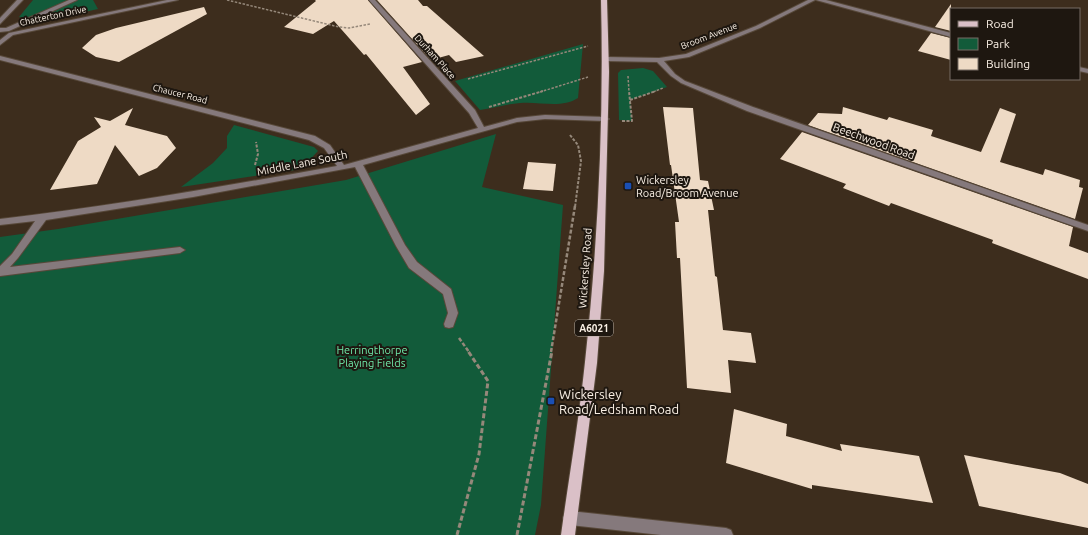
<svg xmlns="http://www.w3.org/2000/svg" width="1088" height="535" viewBox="0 0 1088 535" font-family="Ubuntu,sans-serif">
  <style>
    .green { fill: #125b3a }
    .building { fill: #eedac5 }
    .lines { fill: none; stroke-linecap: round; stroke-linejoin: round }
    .minor-casing { stroke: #574839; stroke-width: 2 }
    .major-casing { stroke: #574839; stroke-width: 2 }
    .path-far3 { stroke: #95887a; stroke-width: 1.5; stroke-dasharray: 2.5 1.5; stroke-linecap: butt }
    .path-far2 { stroke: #95887a; stroke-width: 2; stroke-dasharray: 3 1.5; stroke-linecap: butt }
    .path-far1 { stroke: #95887a; stroke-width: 2.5; stroke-dasharray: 4 2; stroke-linecap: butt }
    .path { stroke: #95887a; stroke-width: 3; stroke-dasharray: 5 2.5; stroke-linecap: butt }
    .minor { fill: #85797c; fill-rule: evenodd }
    .major { fill: #dac0c7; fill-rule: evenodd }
    .transit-dot { fill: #1a4fb4; stroke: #1e1710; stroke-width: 1.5 }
    .labels { text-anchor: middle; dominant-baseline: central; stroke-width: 4; stroke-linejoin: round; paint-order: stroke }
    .far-street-label { font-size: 9px; fill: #f9efe4; stroke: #1e1710 }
    .shield { fill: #1e1710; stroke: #b7aea4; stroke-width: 1 }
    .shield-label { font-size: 10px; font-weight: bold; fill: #f9efe4 }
    .street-label { font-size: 11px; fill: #f9efe4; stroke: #1e1710 }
    .poi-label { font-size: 11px; fill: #f9efe4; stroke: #1e1710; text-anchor: start }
    .park-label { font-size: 11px; fill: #6fe8a9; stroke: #1e1710 }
    .near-poi-label { font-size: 13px; fill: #f9efe4; stroke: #1e1710; text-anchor: start }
  </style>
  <rect width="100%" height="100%" fill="#3d2d1d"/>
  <g class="green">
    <path d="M33 0H93L98 9 35 23V20L19 17Z"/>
    <path d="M583 44 578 98C561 109 539 101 520 103 507 104 493 108 480 110L455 81Z"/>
    <path d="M643 68 653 71 667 87 630 100 632 121 619 120 618 73 621 70Z"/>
    <path d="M234 125 314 147 318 151 303 167 295 170 181 187 213 163 227 148V136Z"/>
    <path d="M496 134 482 187 563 205 541 505 535 535H0V237L58 229 346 180Z"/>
  </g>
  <g class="building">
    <path d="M315 0H368L422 62 403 67 430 104 416 115 366 54 364 55 334 21 313 34 284 27 316 1Z"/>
    <path d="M377 0H418L423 6H427L484 56 456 62 449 55 431 60Z"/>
    <path d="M951 4V31L935 27Z"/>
    <path d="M204 7 207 14 119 62 96 57 82 48 96 35 116 28Z"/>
    <path d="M931 33 951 38V60L918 51Z"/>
    <path d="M663 107 693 108 700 180 708 181 714 210H708L715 276 717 277 723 330 751 333 756 363 728 360 731 393 687 388 680 258H677L675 222H679L671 165H670Z"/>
    <path d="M843 107 887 120 889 117 933 130 931 136 981 152 1000 108 1016 114 1000 162 1043 175 1045 169 1080 180 1079 187 1083 188 1075 219 808 125 818 113 842 114Z"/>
    <path d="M133 108 125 125 167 136 176 148 157 168 139 176 115 145 97 184 50 190 78 141 101 127 94 117 110 121Z"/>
    <path d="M802 132 1073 227 1069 246 1088 253V279L992 243 993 240 891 203 889 206 843 188 846 184 780 159Z"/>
    <path d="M528 162 556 164 553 191 523 189Z"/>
    <path d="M734 409 787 424 786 436 842 451 840 444 919 456 933 503 812 485V489L726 463Z"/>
    <path d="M964 455 1060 473 1088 484V528L979 506Z"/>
  </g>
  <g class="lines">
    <g class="minor-casing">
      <g id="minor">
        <path d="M17 0H23L0 24V18Z"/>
        <path d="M69 0H77L9 31 0 32V28H6Z"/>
        <path d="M167 0H178L13 35 0 45V40L9 33Z"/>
        <path d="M369 0H375L475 110 484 127 517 118 545 115 605 117 609 119 605 121 545 119 517 122 363 165 405 245 417 262 451 289 458 313 453 327 449 328 445 327 444 324 448 313 443 294 409 268 396 246 355 167 193 197 46 220 18 258 10 267 180 247 185 250 180 253 0 276V266L12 254 35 221 0 225V219C113 206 225 186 337 166L324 148 309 140 0 60V56L315 136 330 145 344 165 478 128 469 113Z"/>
        <path d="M808 0H815L760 28 689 57 664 61 675 74 685 81 753 107 1088 225V231L747 111 681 83 671 76 657 62 606 61 603 59 606 57 659 58 686 54 756 26Z"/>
        <path d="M816 0H826L951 33V37Z"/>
        <path d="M1079 67 1088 69V73L1079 71Z"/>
        <path d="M570 511 726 528 731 530 733 535H661L570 525 565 523 563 518 565 513Z"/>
      </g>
    </g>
    <g class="major-casing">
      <path id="major" d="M601 0H607L609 72 604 271 597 363 575 535H561C569 477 579 420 585 362 598 242 604 120 601 0Z"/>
    </g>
    <g class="path-far3">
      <path d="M227 0 339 27 349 28 370 24"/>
      <path d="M628 76 629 92"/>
      <path d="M468 79 588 46"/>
      <path d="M540 92 588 77"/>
      <path d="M653 92 663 88"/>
    </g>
    <g class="path-far2">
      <path d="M630 100 656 91"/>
      <path d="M489 107 543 91"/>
      <path d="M622 121H632L629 91"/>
      <path d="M570 135 578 145 581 161 575 207"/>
      <path d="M255 165 258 154 256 142"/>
    </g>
    <g class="path-far1">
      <path d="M459 338 469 352"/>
      <path d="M551 352 575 206"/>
    </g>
    <g class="path">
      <path d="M457 535 479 454 488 381 468 351"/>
      <path d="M517 535 552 351"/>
    </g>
    <use href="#minor" class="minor"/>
    <use href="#major" class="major"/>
  </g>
  <g class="transit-dot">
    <rect x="624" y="182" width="8" height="8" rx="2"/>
    <rect x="547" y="397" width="8" height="8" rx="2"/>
  </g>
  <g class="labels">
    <g class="far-street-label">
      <text transform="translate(53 16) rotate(-12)">Chatterton Drive</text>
      <text transform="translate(709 36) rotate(-21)">Broom Avenue</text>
      <text transform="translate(435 57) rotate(48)">Durham Place</text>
      <text transform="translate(180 94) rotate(14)">Chaucer Road</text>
    </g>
    <rect class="shield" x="575" y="320" width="38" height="16" rx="3"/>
    <g class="shield-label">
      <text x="594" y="328">A6021</text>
    </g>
    <g class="street-label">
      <text transform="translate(874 141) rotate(20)">Beechwood Road</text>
      <text transform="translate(302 163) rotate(-11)">Middle Lane South</text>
      <text transform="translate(585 268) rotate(-86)">Wickersley Road</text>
    </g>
    <g class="poi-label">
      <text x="636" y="180">Wickersley<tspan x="636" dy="13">Road/Broom Avenue</tspan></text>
    </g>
    <g class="park-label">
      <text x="372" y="350">Herringthorpe<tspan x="372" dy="13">Playing Fields</tspan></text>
    </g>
    <g class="near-poi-label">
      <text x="559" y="394">Wickersley<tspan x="559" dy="15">Road/Ledsham Road</tspan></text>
    </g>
  </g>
  <rect x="950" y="8" width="130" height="72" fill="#1e1710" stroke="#766d65"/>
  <rect x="958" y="21" width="20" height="6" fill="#dac0c7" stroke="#766d65"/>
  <text x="986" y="28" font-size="12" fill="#f9efe4">Road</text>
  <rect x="958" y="38" width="20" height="12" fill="#125b3a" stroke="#766d65"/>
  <text x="986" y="48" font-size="12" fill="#f9efe4">Park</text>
  <rect x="958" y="58" width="20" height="12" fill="#eedac5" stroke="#766d65"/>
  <text x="986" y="68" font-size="12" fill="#f9efe4">Building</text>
</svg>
